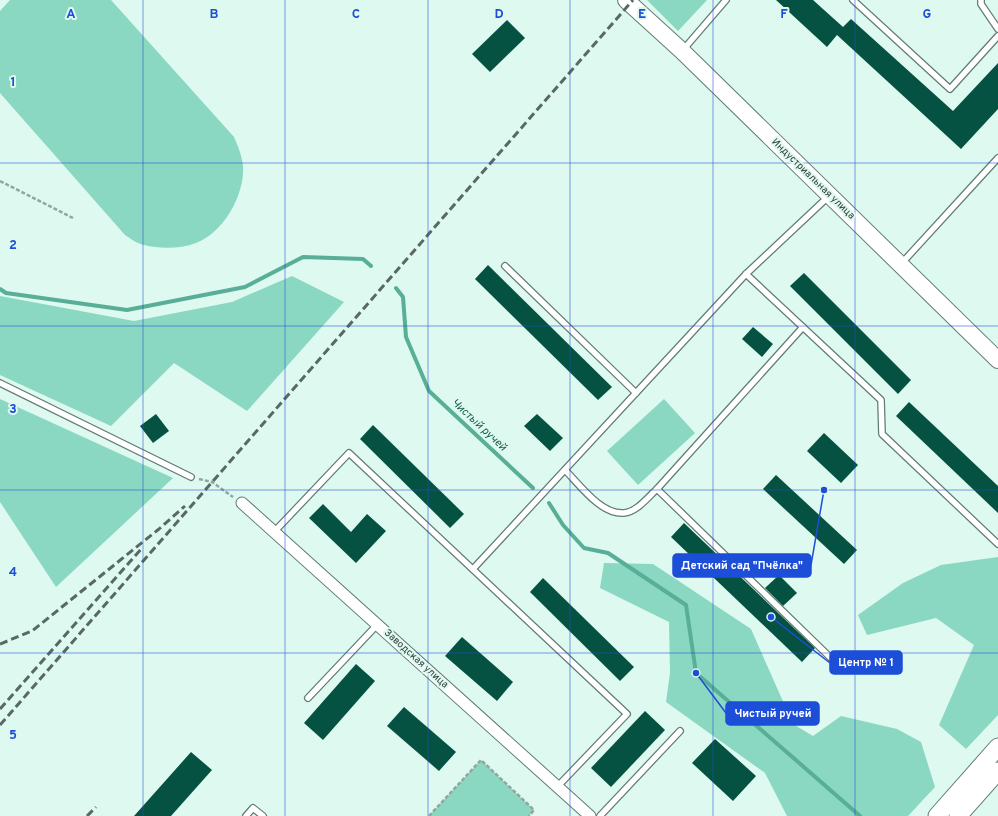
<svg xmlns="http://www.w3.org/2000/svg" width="998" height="816" viewBox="0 0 998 816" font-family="Overpass,sans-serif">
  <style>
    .green { fill: #8ad8c1 }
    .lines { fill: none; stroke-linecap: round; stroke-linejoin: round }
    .stream { stroke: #59ae97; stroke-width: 4 }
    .building { fill: #065242 }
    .service-casing { stroke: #637c74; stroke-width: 8 }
    .minor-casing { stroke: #637c74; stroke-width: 13 }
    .secondary-casing { stroke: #637c74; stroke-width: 18 }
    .primary-casing { stroke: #637c74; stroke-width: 19 }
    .path { stroke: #91a69f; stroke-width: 2.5; stroke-dasharray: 4 2; stroke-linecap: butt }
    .service { stroke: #fff; stroke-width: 5.5 }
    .minor { stroke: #fff; stroke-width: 11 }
    .secondary { stroke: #fff; stroke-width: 16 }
    .primary { stroke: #fff; stroke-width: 17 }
    .rail { stroke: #596863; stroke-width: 3; stroke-dasharray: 8 4; stroke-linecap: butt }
    .grid { fill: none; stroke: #1d4ed8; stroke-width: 1; stroke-opacity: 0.55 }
    .labels { text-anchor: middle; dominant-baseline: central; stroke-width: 4; stroke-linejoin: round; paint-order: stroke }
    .street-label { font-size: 10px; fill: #323d3a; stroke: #ddf9f0 }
    .water-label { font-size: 11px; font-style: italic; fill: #175c4c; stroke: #ddf9f0 }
    .grid-label { font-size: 13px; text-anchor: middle; font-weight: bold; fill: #1d4ed8; stroke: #ddf9f0; stroke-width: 4; stroke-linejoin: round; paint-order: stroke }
    .leader { fill: none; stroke: #1d4ed8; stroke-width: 1.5 }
    .callout-dot { fill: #1d4ed8; stroke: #ddf9f0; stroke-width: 1.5 }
    .callout { fill: #1d4ed8; stroke: #1d4ed8; stroke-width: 1.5 }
    .callout-label { font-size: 11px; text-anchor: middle; font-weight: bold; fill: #fff }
  </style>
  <rect width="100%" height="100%" fill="#ddf9f0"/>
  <g class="green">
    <path d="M10 0H111L234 137C238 146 242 156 243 166 245 195 223 233 196 243 180 249 160 249 144 245 138 244 131 239 125 235L0 93V11Z"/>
    <path d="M647 0H707L678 31Z"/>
    <path d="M292 276 344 302 247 411 174 363 111 426 0 375V296L134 321 232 302Z"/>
    <path d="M0 399 173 478 56 587 0 502Z"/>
    <path d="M664 399 695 433 638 485 607 451Z"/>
    <path d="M998 557V715L966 749 939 725 974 645 936 618 867 635 858 615 903 583 941 565Z"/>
    <path d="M604 563 653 564 751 629 793 724 813 736 841 716 897 729 921 742 935 787 908 816H787L765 773 666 702 670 673 669 622 600 588Z"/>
    <path d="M481 760 534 810 529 816H429Z"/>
  </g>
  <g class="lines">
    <g class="stream">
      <path d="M396 288 403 297 406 337 429 391 533 488"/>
      <path d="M0 289 6 293 127 310 245 287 303 257 363 259 371 266"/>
      <path d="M549 503 563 525 584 548 608 553 686 605 696 673 860 816"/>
    </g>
  </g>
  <g class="building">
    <path d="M776 0H813L843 27 851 19 953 111 998 63V109L961 149 837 35 827 47Z"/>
    <path d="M507 20 525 38 490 72 472 54Z"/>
    <path d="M488 265 612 387 598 400 475 279Z"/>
    <path d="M804 273 911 380 898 394 790 286Z"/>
    <path d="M753 327 773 344 762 357 742 339Z"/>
    <path d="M909 402 998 486V513L896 416Z"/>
    <path d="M156 414 169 431 153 443 140 426Z"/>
    <path d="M537 414 563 438 550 451 524 426Z"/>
    <path d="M373 425 464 514 450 528 360 439Z"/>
    <path d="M824 433 858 465 841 483 807 451Z"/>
    <path d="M776 475 857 550 844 564 763 489Z"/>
    <path d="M323 504 351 532 367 514 386 531 356 563 309 518Z"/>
    <path d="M684 523 815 648 802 662 671 537Z"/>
    <path d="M779 575 797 593 783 606 765 588Z"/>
    <path d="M543 578 634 667 620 681 530 592Z"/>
    <path d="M462 637 513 682 497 701 445 656Z"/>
    <path d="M356 664 375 681 323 740 304 723Z"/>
    <path d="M404 707 456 752 439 771 387 726Z"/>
    <path d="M645 711 665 730 611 787 591 768Z"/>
    <path d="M715 739 756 776 733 801 692 763Z"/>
    <path d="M191 752 212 770 171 816H134Z"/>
  </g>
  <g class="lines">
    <g class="service-casing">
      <g id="service">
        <path d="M853 0 950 89 998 36"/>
        <path d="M981 0V4L998 29"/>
        <path d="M683 50 726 0"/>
        <path d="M901 264 998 158"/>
        <path d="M505 266 636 393"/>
        <path d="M746 274 881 400 882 434 998 544"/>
        <path d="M0 383 191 477"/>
        <path d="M565 470C580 485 601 515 624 513 637 512 648 497 657 489L803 327"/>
        <path d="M657 489 836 663"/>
        <path d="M274 532 349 453 627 714 557 787"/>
        <path d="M473 569 746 274 829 196"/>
        <path d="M308 698 377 625"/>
        <path d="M246 816 253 808 263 816"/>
        <path d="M600 816 680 731"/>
      </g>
    </g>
    <g class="minor-casing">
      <path id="minor" d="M242 503 590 816"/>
    </g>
    <g class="secondary-casing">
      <path id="secondary" d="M626 0 682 51 998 360"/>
    </g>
    <g class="primary-casing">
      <g id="primary">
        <path d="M937 816 998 747"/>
        <path d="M958 816 998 771"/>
      </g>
    </g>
    <g class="path">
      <path d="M0 181 73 218"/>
      <path d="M199 479 212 482 233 497"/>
      <path d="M429 816 481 760 534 810 529 816"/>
    </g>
    <use href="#service" class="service"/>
    <use href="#minor" class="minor"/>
    <use href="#secondary" class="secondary"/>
    <use href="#primary" class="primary"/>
    <g class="rail">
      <path d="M0 644 32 631 159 529 185 506"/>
      <path d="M0 709 143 547"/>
      <path d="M0 725 633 0"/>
      <path d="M87 816 96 807"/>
    </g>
  </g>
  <path class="grid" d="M143 0V816M285 0V816M428 0V816M570 0V816M713 0V816M855 0V816M0 163H998M0 326H998M0 490H998M0 653H998"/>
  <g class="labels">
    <g class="street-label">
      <text transform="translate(813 179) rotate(44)">Индустриальная улица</text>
      <text transform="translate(416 659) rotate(42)">Заводская улица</text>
    </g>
    <g class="water-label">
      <text transform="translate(479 425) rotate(43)">Чистый ручей</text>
    </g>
  </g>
  <g class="grid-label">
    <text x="71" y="18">A</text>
    <text x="214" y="18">B</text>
    <text x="356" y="18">C</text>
    <text x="499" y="18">D</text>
    <text x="642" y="18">E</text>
    <text x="784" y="18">F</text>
    <text x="927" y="18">G</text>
    <text x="13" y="86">1</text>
    <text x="13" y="249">2</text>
    <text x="13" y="413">3</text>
    <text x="13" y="576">4</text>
    <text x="13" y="739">5</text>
  </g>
  <path class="leader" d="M824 490L811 565M771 617L830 663M696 673L726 713"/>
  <g class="callout-dot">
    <circle cx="824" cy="490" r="4"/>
    <circle cx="771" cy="617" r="4"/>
    <circle cx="696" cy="673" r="4"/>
  </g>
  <g class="callout">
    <rect x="673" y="554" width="138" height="23" rx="4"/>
    <rect x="830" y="651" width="72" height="23" rx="4"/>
    <rect x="726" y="702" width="93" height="23" rx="4"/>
  </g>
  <g class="callout-label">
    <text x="742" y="569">Детский сад "Пчёлка"</text>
    <text x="866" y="666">Центр № 1</text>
    <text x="773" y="717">Чистый ручей</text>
  </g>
</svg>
